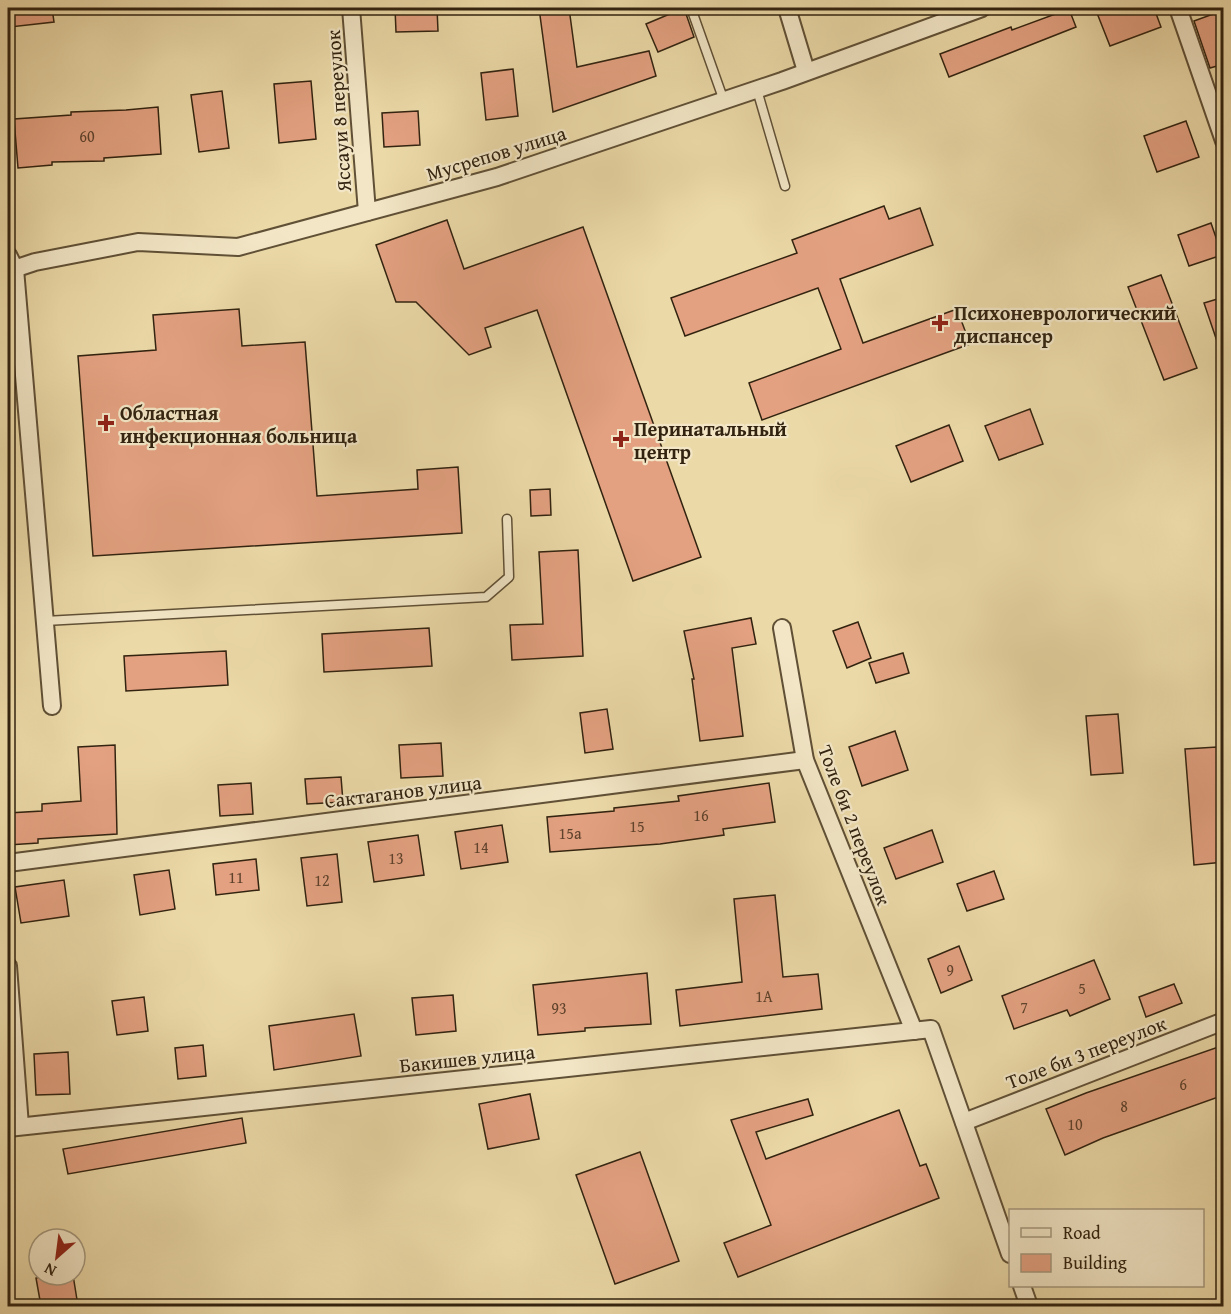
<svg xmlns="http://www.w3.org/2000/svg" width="1231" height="1314" viewBox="0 0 1231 1314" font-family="'Gentium Book Plus',serif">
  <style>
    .building { fill: #e3a181; stroke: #322310; stroke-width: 1.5 }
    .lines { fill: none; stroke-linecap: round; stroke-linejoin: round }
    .service-casing { stroke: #605036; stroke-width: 11 }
    .minor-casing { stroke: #605036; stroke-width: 20 }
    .service { stroke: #f2e6c6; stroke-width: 8 }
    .minor { stroke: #f2e6c6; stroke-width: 16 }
    .poi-dot { fill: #8f2418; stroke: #f2e6c6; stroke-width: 2 }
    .labels { text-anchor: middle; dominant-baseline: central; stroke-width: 4.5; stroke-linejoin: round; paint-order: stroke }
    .number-label { font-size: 16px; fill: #5e422c }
    .street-label { font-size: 20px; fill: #322310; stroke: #f2e6c6 }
    .poi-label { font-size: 20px; font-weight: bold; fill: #322310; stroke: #f2e6c6; text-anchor: start }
  </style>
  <rect width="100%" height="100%" fill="#ebd9a7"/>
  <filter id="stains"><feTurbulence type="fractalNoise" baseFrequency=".00333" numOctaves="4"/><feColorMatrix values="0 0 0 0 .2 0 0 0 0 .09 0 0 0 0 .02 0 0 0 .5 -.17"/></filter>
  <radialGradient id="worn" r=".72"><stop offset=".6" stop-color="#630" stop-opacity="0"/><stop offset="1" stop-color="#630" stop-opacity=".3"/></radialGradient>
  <g class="building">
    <path d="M8 8H52L54 22 10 27Z"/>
    <path d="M395 8H437L438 31 396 32Z"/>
    <path d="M539 8H569L577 67 649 51 656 76 553 112Z"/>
    <path d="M684 8 694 37 658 52 646 24Z"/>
    <path d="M1095 8H1154L1161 27 1110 46Z"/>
    <path d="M1069 9 1076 27 949 77 940 54 1011 27 1012 30Z"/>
    <path d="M1224 10V64L1210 68 1194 21Z"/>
    <path d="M513 69 518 116 486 120 481 73Z"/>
    <path d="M311 81 316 139 279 143 274 84Z"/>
    <path d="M222 91 229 148 199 152 191 95Z"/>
    <path d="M158 107 161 154 104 158V161L52 162V165L18 168 14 119 71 115V112L126 110Z"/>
    <path d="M418 111 420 145 384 147 382 113Z"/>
    <path d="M1186 121 1199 157 1157 172 1144 136Z"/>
    <path d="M884 206 889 219 920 208 933 245 840 279 863 343 957 309 970 344 762 420 749 383 841 349 818 288 685 336 671 298 797 253 792 240Z"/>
    <path d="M447 220 464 269 583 227 701 557 633 581 537 310 485 328 491 347 469 355 416 302H396L376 245Z"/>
    <path d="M1211 223 1222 255 1189 266 1178 235Z"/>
    <path d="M1161 275 1197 368 1164 380 1128 287Z"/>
    <path d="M1224 297V352L1221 353 1204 303Z"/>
    <path d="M239 309 242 346 305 342 317 496 418 489 417 470 458 467 462 533 93 556 78 356 156 350 153 315Z"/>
    <path d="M1030 409 1043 444 999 460 985 426Z"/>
    <path d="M949 425 963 461 911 482 896 446Z"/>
    <path d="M550 489 551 515 531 516 530 490Z"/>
    <path d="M578 550 583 656 512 660 510 625 543 624 539 552Z"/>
    <path d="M751 618 756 644 732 648 743 736 700 741 692 679H694L684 631Z"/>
    <path d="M858 622 871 658 847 668 833 631Z"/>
    <path d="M429 628 432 666 324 672 322 634Z"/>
    <path d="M226 651 228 685 126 691 124 656Z"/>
    <path d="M903 653 909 673 876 683 869 663Z"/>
    <path d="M607 709 613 749 585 753 580 713Z"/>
    <path d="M1118 714 1123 773 1091 775 1086 716Z"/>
    <path d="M895 731 908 770 862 786 849 747Z"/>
    <path d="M441 743 443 776 401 778 399 745Z"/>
    <path d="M115 745 117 834 38 839V843L8 845V813L42 811V804L81 801 78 747Z"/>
    <path d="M1217 747 1224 824V862L1194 865 1185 749Z"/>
    <path d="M341 777 343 802 307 804 305 779Z"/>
    <path d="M251 783 253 814 220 816 218 785Z"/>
    <path d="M769 783 775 822 723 829 724 835 660 844 550 852 547 817 614 811V808L679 801 678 796Z"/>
    <path d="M502 825 508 862 461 869 455 832Z"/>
    <path d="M932 830 943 862 896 879 884 848Z"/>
    <path d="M418 835 424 875 374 882 368 842Z"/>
    <path d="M337 854 342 902 307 906 301 858Z"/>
    <path d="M256 859 259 890 216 895 213 864Z"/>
    <path d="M169 870 175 909 140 915 134 875Z"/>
    <path d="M994 871 1004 899 967 911 957 884Z"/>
    <path d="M64 880 69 916 21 923 15 887Z"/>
    <path d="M775 895 783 977 818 974 822 1009 680 1026 676 990 742 982 734 899Z"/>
    <path d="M959 946 972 980 941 993 928 959Z"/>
    <path d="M1094 960 1110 999 1070 1016 1067 1010 1014 1029 1002 996Z"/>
    <path d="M647 973 651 1024 585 1028V1031L538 1035 533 985Z"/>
    <path d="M1174 984 1182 1003 1146 1017 1139 997Z"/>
    <path d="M453 995 456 1031 416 1035 412 998Z"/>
    <path d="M144 997 148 1031 117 1035 112 1001Z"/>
    <path d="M354 1014 361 1056 274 1070 269 1026Z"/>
    <path d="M203 1045 206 1076 178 1079 175 1048Z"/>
    <path d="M1224 1045V1095L1103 1138 1065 1155 1046 1109 1086 1093Z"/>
    <path d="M68 1052 70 1094 36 1095 34 1054Z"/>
    <path d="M530 1094 539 1139 488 1149 479 1104Z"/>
    <path d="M808 1099 813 1115 756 1132 766 1159 899 1110 920 1166 926 1164 939 1198 738 1277 724 1243 771 1225 731 1120Z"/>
    <path d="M242 1118 246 1143 68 1174 63 1149Z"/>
    <path d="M640 1152 679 1261 615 1284 576 1175Z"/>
    <path d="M51 1275H73L78 1306H41L36 1278Z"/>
  </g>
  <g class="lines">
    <g class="service-casing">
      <g id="service">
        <path d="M691 8 724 101"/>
        <path d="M757 90 785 186"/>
        <path d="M45 621 486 597 509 577 507 519"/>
      </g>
    </g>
    <g class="minor-casing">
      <g id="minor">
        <path d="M351 8 367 212"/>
        <path d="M787 8 806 71"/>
        <path d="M1178 8 1224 141"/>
        <path d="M8 255 15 269 52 706"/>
        <path d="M8 271 35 262 138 242 238 247 497 177 782 81 982 8"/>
        <path d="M782 628 805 760 914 1031"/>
        <path d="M8 863 805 760"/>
        <path d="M8 966 20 1126"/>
        <path d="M964 1122 1224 1021"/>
        <path d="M8 1128 931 1029 1010 1254"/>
        <path d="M1022 1286 1029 1306"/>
      </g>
    </g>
    <use href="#service" class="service"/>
    <use href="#minor" class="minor"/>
  </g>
  <g class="poi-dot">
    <path d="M937 314h6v6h6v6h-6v6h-6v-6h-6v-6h6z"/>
    <path d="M103 414h6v6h6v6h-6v6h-6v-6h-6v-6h6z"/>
    <path d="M618 430h6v6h6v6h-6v6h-6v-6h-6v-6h6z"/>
  </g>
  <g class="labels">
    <g class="number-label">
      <text x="87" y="136">60</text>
      <text x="701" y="815">16</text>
      <text x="637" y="826">15</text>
      <text x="570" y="833">15а</text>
      <text x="481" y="847">14</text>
      <text x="396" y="858">13</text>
      <text x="236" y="877">11</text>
      <text x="322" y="880">12</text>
      <text x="950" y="970">9</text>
      <text x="1082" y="988">5</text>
      <text x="764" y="996">1А</text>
      <text x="1024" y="1007">7</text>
      <text x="559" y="1008">93</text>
      <text x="1183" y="1084">6</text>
      <text x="1124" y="1106">8</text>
      <text x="1075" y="1124">10</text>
    </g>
    <g class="street-label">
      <text transform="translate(338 111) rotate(-94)">Яссауи 8 переулок</text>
      <text transform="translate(496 153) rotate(-17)">Мусрепов улица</text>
      <text transform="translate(403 791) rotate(-7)">Сактаганов улица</text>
      <text transform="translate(855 825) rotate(69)">Толе би 2 переулок</text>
      <text transform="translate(1086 1052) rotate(-21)">Толе би 3 переулок</text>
      <text transform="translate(467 1058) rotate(-6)">Бакишев улица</text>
    </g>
    <g class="poi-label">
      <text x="954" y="312">Психоневрологический<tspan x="954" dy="23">диспансер</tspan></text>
      <text x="120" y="412">Областная<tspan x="120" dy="23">инфекционная больница</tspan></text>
      <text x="634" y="428">Перинатальный<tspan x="634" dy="23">центр</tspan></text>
    </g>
  </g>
  <rect width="1231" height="1314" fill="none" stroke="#ebd9a7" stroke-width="30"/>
  <rect x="9" y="9" width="1213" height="1296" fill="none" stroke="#322310" stroke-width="3"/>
  <rect x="15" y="15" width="1201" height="1284" fill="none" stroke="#322310" stroke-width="1.5"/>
  <rect x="1009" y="1209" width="195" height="78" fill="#f2e6c6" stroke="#a5987d" stroke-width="1.5"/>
  <rect x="1021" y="1228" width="30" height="9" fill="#f2e6c6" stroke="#a5987d" stroke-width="1.5"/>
  <text x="1063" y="1239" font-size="18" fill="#322310">Road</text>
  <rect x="1021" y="1254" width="30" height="18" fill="#e3a181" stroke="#a5987d" stroke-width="1.5"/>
  <text x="1063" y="1269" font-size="18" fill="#322310">Building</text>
  <g transform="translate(57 1257) rotate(208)"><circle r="28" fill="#f2e6c6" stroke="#a5987d" stroke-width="1.5"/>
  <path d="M0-4.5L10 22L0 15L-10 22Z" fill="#8f2418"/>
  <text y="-9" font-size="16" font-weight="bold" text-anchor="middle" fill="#322310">N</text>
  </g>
  <rect width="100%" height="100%" filter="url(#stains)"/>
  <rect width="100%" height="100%" fill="url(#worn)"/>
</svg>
